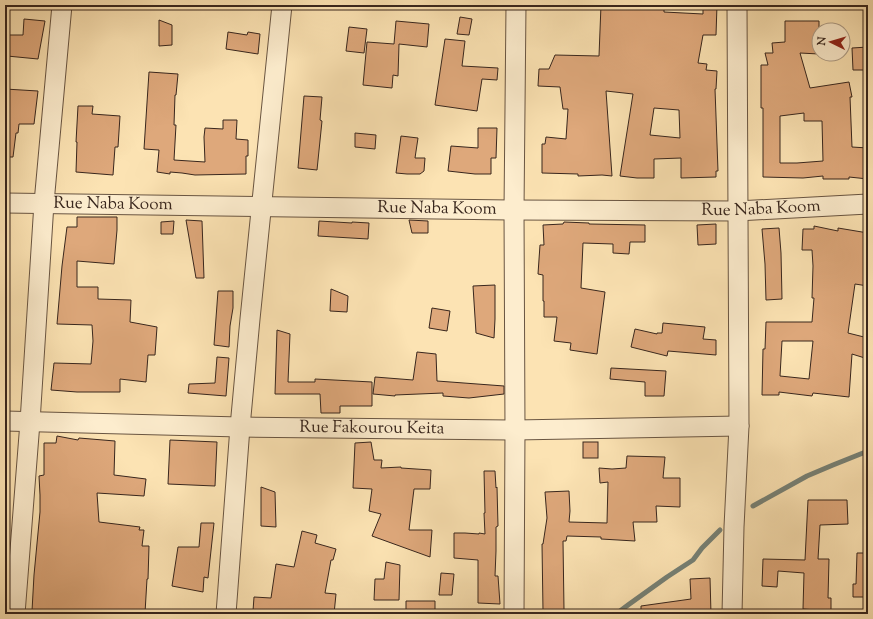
<svg xmlns="http://www.w3.org/2000/svg" width="873" height="619" viewBox="0 0 873 619" font-family="'Sorts Mill Goudy',serif">
  <style>
    .lines { fill: none; stroke-linecap: round; stroke-linejoin: round }
    .stream { stroke: #768176; stroke-width: 5 }
    .building { fill: #dea87b; stroke: #38261d; fill-rule: evenodd }
    .minor-casing { stroke: #695542; stroke-width: 21 }
    .minor { stroke: #fdedce; stroke-width: 19 }
    .labels { text-anchor: middle; dominant-baseline: central; stroke-width: 3; stroke-linejoin: round; paint-order: stroke }
    .street-label { font-size: 17px; fill: #38261d; stroke: #fdedce }
  </style>
  <rect width="100%" height="100%" fill="#fce3b3"/>
  <filter id="stains"><feTurbulence type="fractalNoise" baseFrequency=".005" numOctaves="4"/><feColorMatrix values="0 0 0 0 .2 0 0 0 0 .09 0 0 0 0 .02 0 0 0 .5 -.17"/></filter>
  <radialGradient id="worn" r=".72"><stop offset=".6" stop-color="#630" stop-opacity="0"/><stop offset="1" stop-color="#630" stop-opacity=".3"/></radialGradient>
  <g class="lines">
    <g class="stream">
      <path d="M753 506 807 476 833 465 868 451"/>
      <path d="M616 614 628 605 667 577 693 560 702 548 720 530"/>
    </g>
  </g>
  <g class="building">
    <path d="M601 5H626V7L664 8V12L703 14V5H717L716 35H703L698 63 707 64 706 70 717 71 716 89H715L718 171H716V177L681 178V158L654 159V178H637L620 176 633 94 606 91 612 176 602 175 578 176V174L542 173V144H545L546 137 566 139 568 109H563L560 87 538 86 539 69H549L555 55 599 56ZM654 108 679 110 680 138 650 135Z"/>
    <path d="M460 17 472 19 469 35 457 34Z"/>
    <path d="M24 19 45 21 38 59 7 56 9 35H23Z"/>
    <path d="M159 20 172 25V45L159 46Z"/>
    <path d="M396 21 429 24 427 47 399 44 398 76 393 75 392 88 363 85 367 42 394 44Z"/>
    <path d="M785 21H819V54L800 53 810 88 849 82 852 97H850L852 147 868 148V179L849 177V179H823V176L803 178 763 177V108H761V65H768L765 53H773L772 43 785 42ZM804 113V121H822L823 161 797 163H780V116Z"/>
    <path d="M349 27 367 29 364 53 346 51Z"/>
    <path d="M228 32 247 35 248 32 260 34 258 54 226 49Z"/>
    <path d="M445 39 465 41 462 66 498 68 497 80 482 79 477 111 435 105Z"/>
    <path d="M868 47V70H853L852 48Z"/>
    <path d="M149 72 178 74 176 95H175L174 125H176L174 160 205 162 204 137 205 128 223 129V120H237L236 139 248 140V156H246V174L195 175 182 173 170 172V174L157 172 159 150 144 149Z"/>
    <path d="M5 89 38 91 34 124H19L18 133H16L13 157H5Z"/>
    <path d="M304 96 322 97 320 120 322 121 317 170 298 168Z"/>
    <path d="M78 106H93L92 114 120 116 118 147H115L113 175 76 172 77 142H76Z"/>
    <path d="M478 128H497L496 158H491V174H475L448 171 451 146 478 148Z"/>
    <path d="M355 133 376 135 375 149 355 147Z"/>
    <path d="M401 136 418 138 415 158H425L424 171 420 174H407L396 173Z"/>
    <path d="M77 217H117V230L114 264 77 261V287H98V299L131 300 130 322 157 327 155 355H148L146 382 120 379V392H77L51 390 54 363 91 364 93 341 92 325 57 324 62 266 67 227H77Z"/>
    <path d="M186 220 202 221 204 278H196Z"/>
    <path d="M409 220 428 221V233H412Z"/>
    <path d="M174 221 173 234H161V222Z"/>
    <path d="M319 221 352 223V222L369 223 368 239 318 236Z"/>
    <path d="M564 222 589 223V224L645 225V242H630L629 254 613 253V244L583 243 581 288 605 292 597 354 570 350 571 343 554 341 557 317H544V301H543V275L538 274 540 245H544L543 225 563 224Z"/>
    <path d="M716 224V244L698 245 697 225Z"/>
    <path d="M814 226 838 231V228L868 233V286L855 284 848 333 868 338V359L852 354 849 397 813 393 812 396 779 392V395H762L763 349H765L766 322H812L814 298H812L813 266 812 250H802L803 229H814ZM782 341H813L809 379 780 376Z"/>
    <path d="M779 228 781 253 782 299 766 300 765 264 762 229Z"/>
    <path d="M495 285V319L494 338 476 333 473 286Z"/>
    <path d="M331 289 348 296 347 312 330 311Z"/>
    <path d="M218 291H233V308L230 326 229 347 214 345Z"/>
    <path d="M432 308 450 311 447 331 429 328Z"/>
    <path d="M663 323 705 327 703 339 716 340V355L668 351 667 356 631 347 635 329 657 334V333H662Z"/>
    <path d="M277 330 290 334 288 382H315V379L372 382V406H340V413H321L320 394H275Z"/>
    <path d="M417 352 436 354 437 381 504 386V394L469 398 443 396V393L395 395V396L373 394 375 377 413 380Z"/>
    <path d="M217 357 229 358 226 396 188 393 189 384 215 383Z"/>
    <path d="M611 368 666 371 664 396H645V382L610 379Z"/>
    <path d="M57 436 78 440 79 438 115 441 114 475 146 479 144 496 97 493 99 522 140 527 139 530H144L142 546H149L148 579H147L145 613 32 611 34 575 40 512V495L39 476 44 475V443H56Z"/>
    <path d="M170 440 217 442 215 486 168 484Z"/>
    <path d="M371 442 374 460H382L381 468 401 467V468L431 470 430 489H414L409 530H432L430 557 372 536 381 514 369 511 372 489 353 488 355 443Z"/>
    <rect x="583" y="442" width="15" height="16"/>
    <path d="M627 456 665 457 663 478H680V507L656 506 657 522H633L635 541 601 539V537L567 536 566 541H563L564 610 543 611 542 544H543L547 518 545 492 569 491 570 511 569 522 607 523 608 482 600 483 599 468 612 469 626 468Z"/>
    <path d="M484 471H495L496 488 497 487 498 526 496 527V551L495 576H498L500 604 478 603V560L454 558V533H465L479 534V533L485 534 484 513H485Z"/>
    <path d="M261 487 275 492 276 527 261 526Z"/>
    <path d="M808 500H847L848 524 820 525 818 559H829L828 598H831V611L803 609 804 573 778 571 777 587 762 586 763 559 805 560Z"/>
    <path d="M201 523H214L208 578 204 577 203 592 172 586 178 547H199Z"/>
    <path d="M302 531 317 535 315 543 336 549 333 560H331L325 593 336 594 334 614 294 611V613H274V611H253L254 597 271 598 276 564 294 567Z"/>
    <path d="M857 553H868V597H853V584H856Z"/>
    <path d="M386 562 400 565 399 600H374L375 579H384Z"/>
    <path d="M441 573 454 574 452 595H439Z"/>
    <path d="M710 578 711 614H641V606L691 599 690 579Z"/>
    <path d="M406 601H435V614L406 613Z"/>
  </g>
  <g class="lines">
    <g class="minor-casing">
      <g id="minor">
        <path id="s1" d="M5 203 514 210 737 211 868 204"/>
        <path id="s2" d="M5 421 240 427 515 430 739 426"/>
        <path d="M15 614 30 422 44 203 62 5"/>
        <path d="M226 614 240 427 250 319 282 5"/>
        <path d="M514 614 515 430 514 210 516 5"/>
        <path d="M732 614 734 527 739 426 737 5"/>
      </g>
    </g>
    <use href="#minor" class="minor"/>
  </g>
  <g class="labels">
    <g class="street-label">
      <text stroke="none"><textPath href="#s1" startOffset="108">Rue Naba Koom</textPath></text>
      <text stroke="none"><textPath href="#s1" startOffset="432">Rue Naba Koom</textPath></text>
      <text stroke="none"><textPath href="#s1" startOffset="756">Rue Naba Koom</textPath></text>
      <text stroke="none"><textPath href="#s2" startOffset="367">Rue Fakourou Keita</textPath></text>
    </g>
  </g>
  <rect width="873" height="619" fill="none" stroke="#fce3b3" stroke-width="20"/>
  <rect x="6" y="6" width="861" height="607" fill="none" stroke="#38261d" stroke-width="2"/>
  <rect x="10" y="10" width="853" height="599" fill="none" stroke="#38261d"/>
  <g transform="translate(831 42) rotate(275)"><circle r="19" fill="#fdedce" stroke="#ae9d87"/>
  <path d="M0-3L7 15L0 10L-7 15Z" fill="#8f2418"/>
  <text y="-6" font-size="11" font-weight="bold" text-anchor="middle" fill="#38261d">N</text>
  </g>
  <rect width="100%" height="100%" filter="url(#stains)"/>
  <rect width="100%" height="100%" fill="url(#worn)"/>
</svg>
